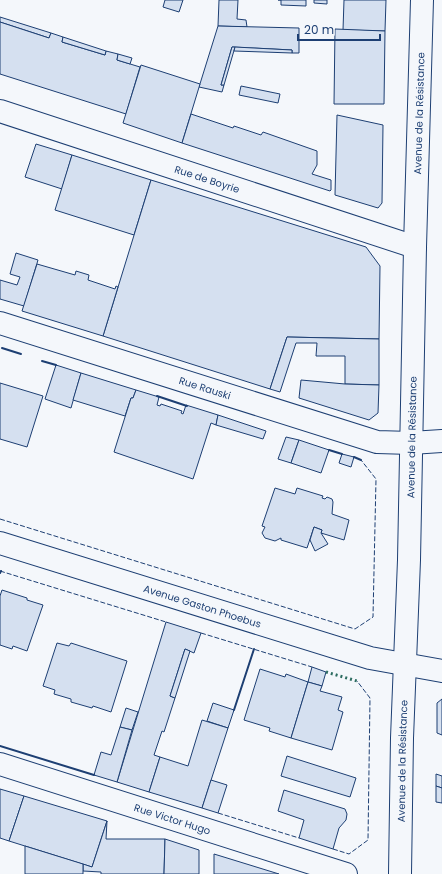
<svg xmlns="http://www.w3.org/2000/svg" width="442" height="874" viewBox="0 0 442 874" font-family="Poppins,sans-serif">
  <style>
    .building { fill: #d5e0f0; stroke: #1d3f73 }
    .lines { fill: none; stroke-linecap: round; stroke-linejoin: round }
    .minor-casing { stroke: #1d3f73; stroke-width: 24 }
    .tertiary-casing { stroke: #1d3f73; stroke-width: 24 }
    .minor { stroke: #f4f7fb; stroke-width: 22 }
    .tertiary { stroke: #f4f7fb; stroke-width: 22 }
    .hedge { stroke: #2c6c60; stroke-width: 3; stroke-dasharray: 2 3; stroke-linecap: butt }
    .fence { stroke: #1d3f73; stroke-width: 1; stroke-dasharray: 5 2; stroke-linecap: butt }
    .wall { stroke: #1d3f73; stroke-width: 2 }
    .labels { text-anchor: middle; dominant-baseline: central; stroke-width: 3; stroke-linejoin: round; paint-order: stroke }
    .street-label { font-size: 10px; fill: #1d3f73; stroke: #f4f7fb }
  </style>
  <rect width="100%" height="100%" fill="#f4f7fb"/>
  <g class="building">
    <path d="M165 0H183L179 12 163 7Z"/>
    <path d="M219 0H238L237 19 246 20 247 27 218 26Z"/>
    <path d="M278 0H306V6L281 5V0Z"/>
    <path d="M314 0H327V4L314 3Z"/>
    <path d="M344 0H386L385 31 343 30Z"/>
    <path d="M0 17 51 33 49 38 0 22Z"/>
    <path d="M0 22 49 38 51 33 63 37 62 42 105 55 106 51 118 54 117 60 140 67 126 114 0 74Z"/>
    <path d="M218 26 299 28V53H292V50L232 47 221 85H224L222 92 199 87Z"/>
    <path d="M335 29 385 31 384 104H334Z"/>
    <path d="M63 37 106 51 105 55 62 42Z"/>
    <path d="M232 47H235L224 85H221Z"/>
    <path d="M235 47 292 50V53L234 51Z"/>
    <path d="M118 54 132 58 130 64 117 60Z"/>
    <path d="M141 65 200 84 182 143 123 123Z"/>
    <path d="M241 86 280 94 278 103 239 95Z"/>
    <path d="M191 114 233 128 234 126 261 135 263 132 317 151V165L312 174 331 180V190L330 191 182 143Z"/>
    <path d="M337 115 383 125 382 203 378 208 335 195Z"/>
    <path d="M36 144 72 155 62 189 25 177Z"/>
    <path d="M72 155 151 180 134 235 55 210Z"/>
    <path d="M151 180 366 247 380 266 379 339 287 337 270 389 103 336Z"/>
    <path d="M16 253 38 260 24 306 0 299V280L17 285 20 277 10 274Z"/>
    <path d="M37 264 75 275 76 271 89 275 88 280 115 289 116 286 118 287 103 336 22 311Z"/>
    <path d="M287 337 379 339V385L345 384V356H316L317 343H296L280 392 270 389Z"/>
    <path d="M56 365 81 373 71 408 45 399Z"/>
    <path d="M81 373 136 390 133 398H131L125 416 73 400Z"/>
    <path d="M301 380 345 384 379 385 378 413 369 420 299 398Z"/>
    <path d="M0 383 43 396 27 447 0 439Z"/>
    <path d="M136 390 159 397 157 405 160 406 161 404 182 411 181 413 183 414 186 405 218 415 216 425 211 423 193 479 114 452 131 398H133Z"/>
    <path d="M218 415 266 431 263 439 216 425Z"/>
    <path d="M286 437 299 440 291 463 278 459Z"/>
    <path d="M299 440 329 450 321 473 291 463Z"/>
    <path d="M342 454 354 457 351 467 339 463Z"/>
    <path d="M275 488 295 494 297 488 323 496 322 498 325 499 327 497 332 499 333 502 332 514 349 520 344 540 321 533 322 530 314 527 307 548 281 540V538L275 541 265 538 262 533 265 527 262 526Z"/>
    <path d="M314 527 322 530 321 533 328 544 315 551 310 540Z"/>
    <path d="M2 590 27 598V600L43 605 27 651 13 646 12 649 0 645V596Z"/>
    <path d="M166 622 201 633 194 653 185 649 170 696 175 698 164 732 162 731 154 755 160 757 149 792 117 782Z"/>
    <path d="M57 643 69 646 71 643 127 661 111 712 93 706 92 708 71 702V699L54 694 55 690 43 686Z"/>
    <path d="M185 649 190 651 175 698 170 696Z"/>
    <path d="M312 667 326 672 322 686 308 682Z"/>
    <path d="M260 669 285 677 286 674 308 682 291 738 269 731 270 728 244 720Z"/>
    <path d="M308 682 322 686 320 691 342 697 338 710 343 712 332 750 291 738Z"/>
    <path d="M442 699V735L437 733V703Z"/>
    <path d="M213 703 234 710 228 728 207 721Z"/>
    <path d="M126 708 138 712 132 730 120 727Z"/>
    <path d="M202 720 228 728 202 808 149 792 160 757 188 766Z"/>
    <path d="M120 727 132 730 117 782 94 775 101 752 111 755Z"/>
    <path d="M287 756 356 778 350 797 281 776Z"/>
    <path d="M436 774 442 776V788L436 786Z"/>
    <path d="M211 780 227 785 218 813 202 808Z"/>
    <path d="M436 786 442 788V803L436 802Z"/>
    <path d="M0 789 24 796 9 841 0 838Z"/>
    <path d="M284 790 345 809 347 814 346 820 339 828 333 849 299 838 304 820 278 811Z"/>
    <path d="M24 796 107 821 92 867 9 841Z"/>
    <path d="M107 821 106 839H165L164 874H101V872L83 871V864L92 867Z"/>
    <path d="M165 839 199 850V874H164Z"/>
    <path d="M25 846 83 864V874H25Z"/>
    <path d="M214 854 279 874H214Z"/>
  </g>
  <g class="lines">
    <g class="minor-casing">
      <g id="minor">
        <path id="s1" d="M0 111 415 247"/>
        <path id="s2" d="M0 323 377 442 411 443 442 441"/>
        <path id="s3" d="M0 543 370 658 442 671"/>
        <path id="s4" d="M0 764 346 874"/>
      </g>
    </g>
    <g class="tertiary-casing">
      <g id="tertiary">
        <path id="s5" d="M400 874 402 738 409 560 415 247 422 0"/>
      </g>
    </g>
    <use href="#minor" class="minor"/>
    <use href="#tertiary" class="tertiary"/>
    <path class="hedge" d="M326 672 357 681"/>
    <g class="fence">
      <path d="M0 519 355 629 373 617 376 479 361 460"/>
      <path d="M0 571 166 622"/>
      <path d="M201 633 312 667"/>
      <path d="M218 813 299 838"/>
      <path d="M333 849 349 854 368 840 370 698 357 681"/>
    </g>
    <g class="wall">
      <path d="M2 348 21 354"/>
      <path d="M42 361 56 365"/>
      <path d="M157 396 187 406"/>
      <path d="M329 450 342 454"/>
      <path d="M354 457 361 460"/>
      <path d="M0 573 1 571"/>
      <path d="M234 710 254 649"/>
      <path d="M0 746 94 775"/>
    </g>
  </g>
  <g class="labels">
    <g class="street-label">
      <text stroke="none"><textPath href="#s5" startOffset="761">Avenue de la Résistance</textPath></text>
      <text stroke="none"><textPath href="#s1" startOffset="218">Rue de Boyrie</textPath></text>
      <text stroke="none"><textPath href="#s2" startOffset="215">Rue Rauski</textPath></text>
      <text stroke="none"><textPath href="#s5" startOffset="437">Avenue de la Résistance</textPath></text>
      <text stroke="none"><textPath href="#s3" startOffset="212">Avenue Gaston Phoebus</textPath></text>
      <text stroke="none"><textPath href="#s5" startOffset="113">Avenue de la Résistance</textPath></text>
      <text stroke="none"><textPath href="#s4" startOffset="181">Rue Victor Hugo</textPath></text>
    </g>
  </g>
  <path d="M298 34v6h82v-6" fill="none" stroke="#1d3f73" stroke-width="2"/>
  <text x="304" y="34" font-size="12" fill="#1d3f73" stroke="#f4f7fb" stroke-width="3" paint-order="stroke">20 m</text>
</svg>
